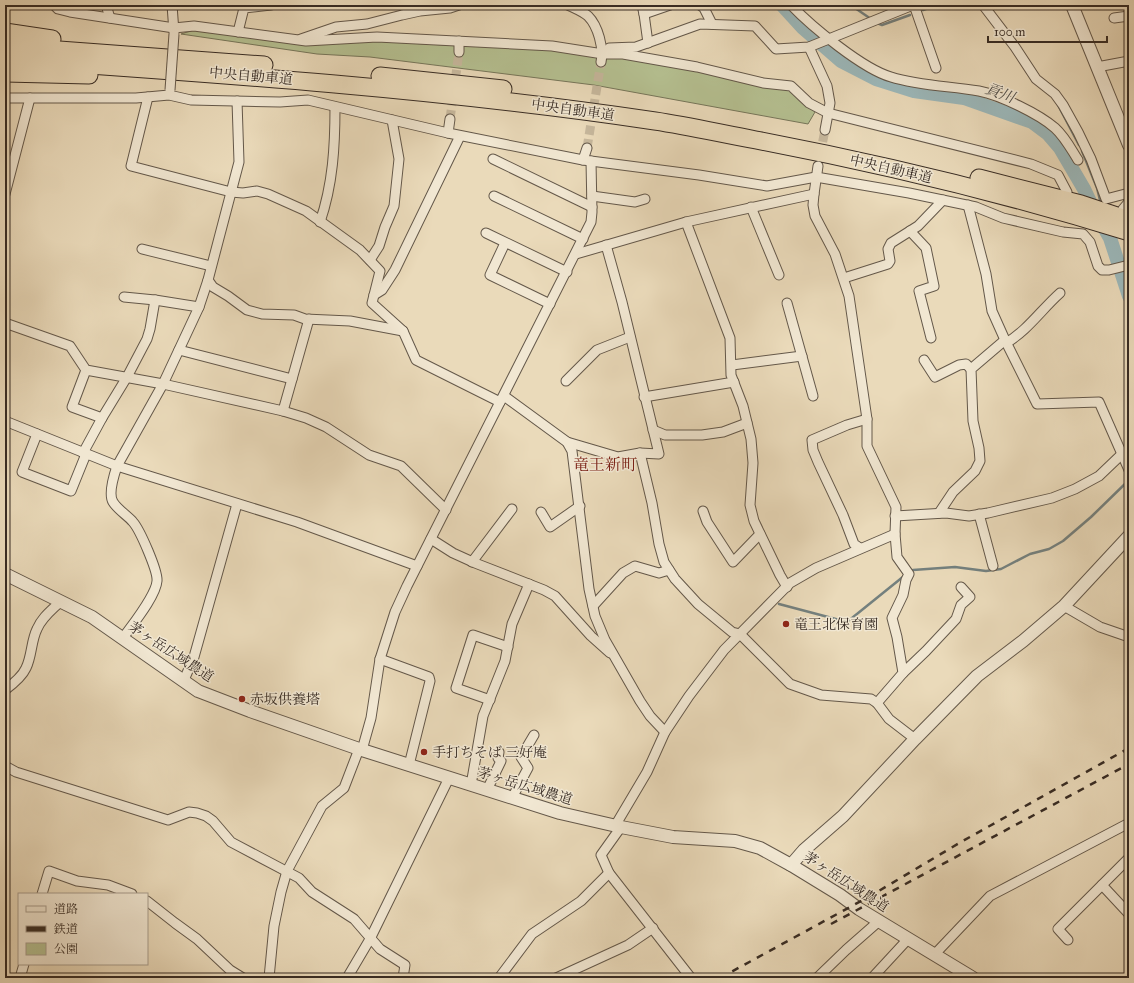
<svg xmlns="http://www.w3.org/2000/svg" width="1134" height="983" viewBox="0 0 1134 983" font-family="'IM FELL Great Primer','Noto Serif JP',serif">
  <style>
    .green { fill: #b5c091; stroke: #76765a }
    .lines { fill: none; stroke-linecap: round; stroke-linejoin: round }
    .stream { stroke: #74807e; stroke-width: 2.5 }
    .river { stroke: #9cb8ba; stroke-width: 14 }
    .minor-tunnel { stroke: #c6b79c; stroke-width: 9; stroke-dasharray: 9 4.5; stroke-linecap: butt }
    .minor-casing { stroke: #64584a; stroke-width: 11 }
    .tertiary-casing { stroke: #64584a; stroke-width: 14 }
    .motorway-casing { stroke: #382c24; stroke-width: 19 }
    .minor { stroke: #f1e7d2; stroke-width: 9 }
    .tertiary { stroke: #f1e7d2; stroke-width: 12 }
    .motorway { stroke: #eadaba; stroke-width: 17 }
    .rail { stroke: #382c24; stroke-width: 2.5; stroke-dasharray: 7 7; stroke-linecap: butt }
    .minor-bridge-casing { stroke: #64584a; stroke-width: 11; stroke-linecap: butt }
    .minor-bridge { stroke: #f1e7d2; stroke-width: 9 }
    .poi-dot { fill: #8f2418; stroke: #f1e7d2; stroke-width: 1.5 }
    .labels { text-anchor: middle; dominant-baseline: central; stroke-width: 3; stroke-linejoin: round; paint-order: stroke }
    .street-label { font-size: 14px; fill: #382c24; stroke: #f1e7d2 }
    .poi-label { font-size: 14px; fill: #382c24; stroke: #f1e7d2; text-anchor: start }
    .water-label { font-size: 15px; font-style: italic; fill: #514f4a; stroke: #f1e7d2 }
    .quarter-label { font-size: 16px; fill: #7a1f14; stroke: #f1e7d2 }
  </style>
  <rect width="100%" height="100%" fill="#eadaba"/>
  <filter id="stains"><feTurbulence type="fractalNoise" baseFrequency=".005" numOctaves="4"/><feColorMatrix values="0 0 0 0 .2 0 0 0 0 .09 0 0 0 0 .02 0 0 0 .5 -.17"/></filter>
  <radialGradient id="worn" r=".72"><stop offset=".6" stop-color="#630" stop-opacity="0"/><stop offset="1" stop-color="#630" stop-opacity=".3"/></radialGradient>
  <path class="green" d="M197 29 373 41 462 46 530 48 630 58 790 90 815 112 808 124 594 85 370 57 317 54 181 34Z"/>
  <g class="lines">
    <g class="stream">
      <path d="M853 5 855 8 871 19"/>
      <path d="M923 10 937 5"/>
      <path d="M877 23 882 25 910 15"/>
      <path d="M1058 105 1079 145"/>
      <path d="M1082 151 1097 188 1101 204"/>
      <path d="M910 572 913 570 955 567 986 571 1001 569 1030 554 1049 549 1063 541 1091 517 1129 480"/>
      <path d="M779 604 847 622 904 576"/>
    </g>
    <path class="river" d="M782 5 803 28 841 61 876 79 914 91 964 98 1032 122 1048 134 1060 148 1084 189 1093 208 1110 238 1129 296"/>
    <g class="minor-tunnel">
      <path d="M450 119 459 52"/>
      <path d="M587 148 601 62"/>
      <path d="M820 155 825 130"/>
    </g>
    <g class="minor-casing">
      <g id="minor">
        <path d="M54 5 58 9 70 12 174 28 194 26 306 41 377 37 552 46 603 54H623L697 67 763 83 791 86 809 103 828 113 1031 164 1058 175 1067 192"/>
        <path d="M106 5 110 18"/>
        <path d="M172 5 174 32"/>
        <path d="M568 5C574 8 582 11 588 16 598 26 604 48 601 62"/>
        <path d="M642 5 644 14 648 43"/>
        <path d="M700 5 704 8 712 24"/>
        <path d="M791 5C812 27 863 69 891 77 920 86 950 86 979 91 1000 95 1039 114 1055 128 1065 137 1071 149 1078 160"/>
        <path d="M914 5 936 68"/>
        <path d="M983 5 1015 47 1036 79 1055 94 1063 105 1078 132 1091 159 1106 199 1129 193"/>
        <path d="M644 14 670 5"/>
        <path d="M1114 18 1129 16"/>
        <path d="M238 32 244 8 271 5"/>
        <path d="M301 39 336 27 367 24 402 15 420 11 450 8 459 5"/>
        <path d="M809 47 827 86 830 103 825 130"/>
        <path d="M609 48 636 47 700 24 755 26 776 49 809 47 913 5"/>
        <path d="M459 52V41"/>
        <path d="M1097 67 1129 61"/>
        <path d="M148 97 131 166 231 192 243 193 257 191 268 194 306 211 360 250 380 271 372 303 403 331 416 360 500 402"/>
        <path d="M5 98H136L169 95 191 100 280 102 308 100 448 133 583 160 699 175 767 186 816 177 909 193 976 207 1003 218 1063 232 1083 234 1090 242 1098 266 1102 270H1109L1129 265"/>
        <path d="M448 133 450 119"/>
        <path d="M493 159 592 207"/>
        <path d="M583 160 587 148"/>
        <path d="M818 166 814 194 813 205 815 216 835 254 849 296 867 419V446L896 507 895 534 897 557 909 574 906 580 903 595 892 618 897 637 903 673 877 703"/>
        <path d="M5 194 30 98"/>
        <path d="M494 196 583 239"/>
        <path d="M592 196 635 202 645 199"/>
        <path d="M968 205 986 274 992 311 1005 340 1037 404 1099 402 1129 470"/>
        <path d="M751 207 779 275"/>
        <path d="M1123 209 1129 202"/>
        <path d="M320 222C333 184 335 146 335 107"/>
        <path d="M686 222 730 338 731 375 743 406 751 439 753 463 750 505 754 521 780 575 787 587"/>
        <path d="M910 231 926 248 934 286 919 291 931 338"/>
        <path d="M486 233 567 272"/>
        <path d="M505 243 490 275 550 304"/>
        <path d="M142 249 211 266"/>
        <path d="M576 254 686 222 814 194"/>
        <path d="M370 260 379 246 385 227 394 206 399 159 392 120"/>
        <path d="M844 278 888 264 890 261 888 249 891 243 918 226 943 200"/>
        <path d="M208 280 213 287 228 296 247 310 262 314 294 315 305 319 350 321 403 331"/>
        <path d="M374 295 382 290 395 270 460 136"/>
        <path d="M124 297 155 300 199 307"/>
        <path d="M787 303 813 396"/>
        <path d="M5 323 70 346 86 370 163 384 283 411 306 418 326 427 369 455 401 466 446 510"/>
        <path d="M1006 343C1027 331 1042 309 1060 293"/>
        <path d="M179 350 292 379"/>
        <path d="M924 360 935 377 959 365 966 364 971 369"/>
        <path d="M732 365 802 356"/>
        <path d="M86 370 72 407 102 418"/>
        <path d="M566 381 597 350 630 337"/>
        <path d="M504 396 567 442 572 451 589 589 595 616 605 640 640 701 650 716 665 732"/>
        <path d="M644 397 734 382"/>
        <path d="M283 411 309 319"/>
        <path d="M5 421 117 466 297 522 417 566"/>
        <path d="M653 430 665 435H702L723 432 747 423"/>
        <path d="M37 434 22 472 71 491 86 454"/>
        <path d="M567 442 618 457 640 453 659 454 622 302 606 245"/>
        <path d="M83 453 102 418 127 377 147 339 150 329 155 300"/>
        <path d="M640 453 652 503 659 544 664 562 675 579 698 604 732 632 740 634 790 684 821 695 871 699 877 703 889 719 915 739"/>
        <path d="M703 511 707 522 733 562 760 534"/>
        <path d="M541 512 550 527 580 506"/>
        <path d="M939 513 953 492 975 471 980 461 979 448 973 421 971 369 1005 340"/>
        <path d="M979 514 993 566"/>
        <path d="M895 516 946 513 969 516 988 513 1052 498 1075 489 1099 476 1122 454"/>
        <path d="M431 539 453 553 475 563 544 590 555 596 591 636 610 653"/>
        <path d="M860 548 854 544 843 515 818 462 813 450 812 440 847 425 867 419"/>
        <path d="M472 562 512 509"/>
        <path d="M593 606 623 573 635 566 659 573 669 570"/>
        <path d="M1064 606 1100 627 1129 637"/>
        <path d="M123 638C132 625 156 596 157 581 158 571 140 530 133 522 128 516 117 509 113 502 108 494 114 475 117 466L163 384 199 307 208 280 239 162 237 101"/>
        <path d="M380 659 429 677 430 681 409 765"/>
        <path d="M903 673 926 651 956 619 961 605 970 597 961 587"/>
        <path d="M184 680 194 657 237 504"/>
        <path d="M5 690C13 684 22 677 26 668 32 656 31 641 37 629 42 617 52 610 61 601"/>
        <path d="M490 700 456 688 473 635 508 647"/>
        <path d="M362 750 371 718 380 659 395 612 407 586 591 222 592 212 591 161"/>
        <path d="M5 766 16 772 168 820 189 812 197 813 206 816 213 821 231 842 299 878 312 892 354 919 380 949 405 965 403 978"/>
        <path d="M471 785 483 716 505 661 512 624 529 584"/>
        <path d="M487 790 501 761 498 758 499 752"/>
        <path d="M512 798 528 768 521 757 534 735"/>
        <path d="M615 826 647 772 665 732 689 696 724 650 790 583 816 568 895 534"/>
        <path d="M621 827 601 855 609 873 691 978"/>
        <path d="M1102 885 1129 914"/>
        <path d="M42 894 49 871 77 881 108 885 132 894"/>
        <path d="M147 901 175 923 197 939 230 970 243 978"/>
        <path d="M1068 940 1058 929 1129 858"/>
        <path d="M934 955 990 896 1129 823"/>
        <path d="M20 978 24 964"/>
        <path d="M269 978 274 926 281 892 287 871 322 806 344 788 359 749"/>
        <path d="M347 978 370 939 449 778"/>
        <path d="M499 978 532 934 581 901 609 873"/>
        <path d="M556 978 628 945 653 928"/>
        <path d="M817 978 846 950 879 921"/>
        <path d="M872 978 908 939"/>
      </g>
    </g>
    <g class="tertiary-casing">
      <g id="tertiary">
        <path d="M1072 5 1129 145"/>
        <path d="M5 574 92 617 198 691 250 711 362 750 560 813 621 827 673 837 735 841 760 848 791 865 840 895 859 909 973 978"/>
        <path d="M791 865 804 850 843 816 915 739 977 676 1023 641 1064 606 1129 536"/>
      </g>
    </g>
    <g class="motorway-casing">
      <g id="motorway">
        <path d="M5 32 52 39"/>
        <path d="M5 46 264 65"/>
        <path d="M5 59C222 74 440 89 655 121 689 126 723 134 756 140 882 164 1007 194 1129 232"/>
        <path d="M5 73 89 75"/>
        <path d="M380 76 503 89"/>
        <path d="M979 178 1081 204 1129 220"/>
      </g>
    </g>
    <use href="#minor" class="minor"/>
    <use href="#tertiary" class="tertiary"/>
    <use href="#motorway" class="motorway"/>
    <g class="rail">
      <path d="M831 924 1129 764"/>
      <path d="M720 978 872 895 961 842 1129 748"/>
    </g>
    <g class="minor-bridge-casing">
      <path id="minor-bridge" d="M170 90 174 34"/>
    </g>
    <use href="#minor-bridge" class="minor-bridge"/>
  </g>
  <g class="poi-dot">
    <circle cx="786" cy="624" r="4"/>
    <circle cx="242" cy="699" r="4"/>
    <circle cx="424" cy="752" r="4"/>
  </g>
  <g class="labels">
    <g class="street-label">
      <text transform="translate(251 76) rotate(5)">中央自動車道</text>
      <text transform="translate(573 110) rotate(8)">中央自動車道</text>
      <text transform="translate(891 169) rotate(13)">中央自動車道</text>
      <text transform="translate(171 652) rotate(33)">茅ヶ岳広域農道</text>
      <text transform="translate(525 786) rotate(17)">茅ヶ岳広域農道</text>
      <text transform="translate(846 882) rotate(33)">茅ヶ岳広域農道</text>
    </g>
    <g class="poi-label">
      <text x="794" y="624">竜王北保育園</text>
      <text x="250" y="699">赤坂供養塔</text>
      <text x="432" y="752">手打ちそば 三好庵</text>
    </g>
    <g class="water-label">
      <text transform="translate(1000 93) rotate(20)">貢川</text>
    </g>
    <g class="quarter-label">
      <text x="605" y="464">竜王新町</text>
    </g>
  </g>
  <rect width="1134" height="983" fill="none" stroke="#eadaba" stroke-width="20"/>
  <rect x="6" y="6" width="1122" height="971" fill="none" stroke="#382c24" stroke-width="2"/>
  <rect x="10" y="10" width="1114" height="963" fill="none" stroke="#382c24"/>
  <rect x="18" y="893" width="130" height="72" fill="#f1e7d2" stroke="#a79c8c"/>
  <rect x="26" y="906" width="20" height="6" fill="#f1e7d2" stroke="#a79c8c"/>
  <text x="54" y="913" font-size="12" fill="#382c24">道路</text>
  <rect x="26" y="926" width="20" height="6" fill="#382c24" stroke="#a79c8c"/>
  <text x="54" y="933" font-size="12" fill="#382c24">鉄道</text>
  <rect x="26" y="943" width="20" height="12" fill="#b5c091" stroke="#a79c8c"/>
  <text x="54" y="953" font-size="12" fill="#382c24">公園</text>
  <path d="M988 36v6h119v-6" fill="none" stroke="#382c24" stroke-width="2"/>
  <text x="994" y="36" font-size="12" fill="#382c24" stroke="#f1e7d2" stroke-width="3" paint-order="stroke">100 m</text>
  <rect width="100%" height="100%" filter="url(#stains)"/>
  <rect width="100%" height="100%" fill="url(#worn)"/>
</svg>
